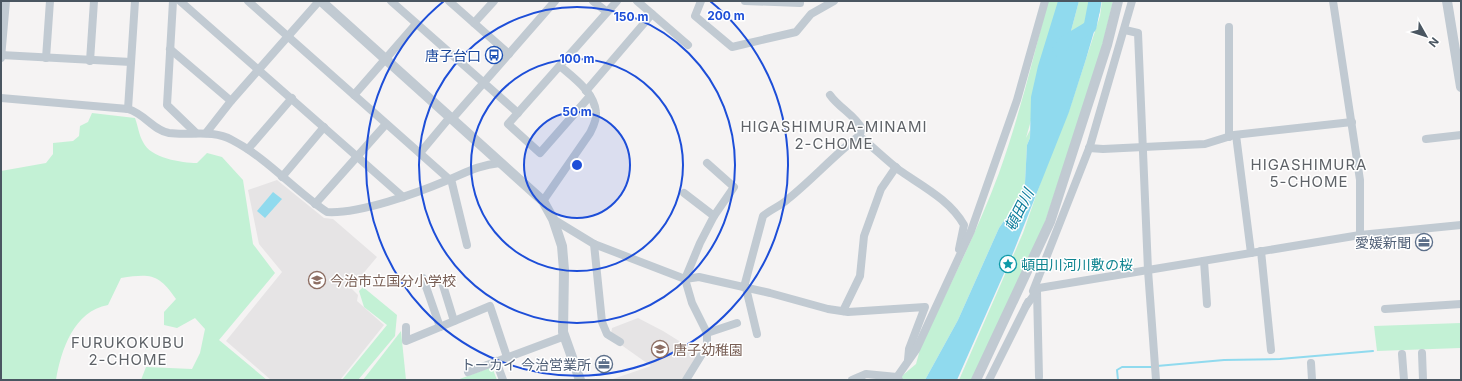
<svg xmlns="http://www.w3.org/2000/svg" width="1462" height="381" viewBox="0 0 1462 381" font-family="Inter,'Noto Sans JP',sans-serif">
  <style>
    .education { fill: #e6e4e5 }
    .green { fill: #c3f1d5 }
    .water { fill: #90daee }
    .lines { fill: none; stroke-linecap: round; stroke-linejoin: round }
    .stream { stroke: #90daee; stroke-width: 2 }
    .river { stroke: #90daee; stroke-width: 13 }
    .minor { stroke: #c1cad2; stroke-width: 8 }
    .tertiary { stroke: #c1cad2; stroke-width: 10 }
    .ring { fill: none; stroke: #1d4ed8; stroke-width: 2 }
    .labels { text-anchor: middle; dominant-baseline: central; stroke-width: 3; stroke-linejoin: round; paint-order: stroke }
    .transit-label { font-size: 14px; fill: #164399; stroke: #fff; text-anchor: end }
    .service-label { font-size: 14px; fill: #4e5e75; stroke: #fff; text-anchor: end }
    .culture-label { font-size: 14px; fill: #0d838f; stroke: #fff; text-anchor: start }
    .education-label { font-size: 14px; fill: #785e54; stroke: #fff; text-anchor: start }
    .neighbourhood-label { font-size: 15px; letter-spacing: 1px; fill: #5f6368; stroke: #fff }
    .water-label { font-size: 15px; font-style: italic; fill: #0c7c9b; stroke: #fff }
    .centre { fill: #1d4ed8; stroke: #fff; stroke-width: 2 }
    .ring-label { font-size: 12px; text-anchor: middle; font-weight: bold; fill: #1d4ed8; stroke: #fff; stroke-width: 3; stroke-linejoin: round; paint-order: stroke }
  </style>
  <rect width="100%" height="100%" fill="#f5f3f3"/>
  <g class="education">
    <path d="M277 180 324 218 333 219 377 257 351 288 358 295 357 301 384 325 340 380H271L226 341 282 272 259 244 248 190Z"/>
    <path d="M638 318 663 331 700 354 684 380H610L651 366 620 344 611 334 612 328Z"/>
  </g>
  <g class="green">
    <path d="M1048 1H1065L1026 138 1030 130V138L1027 145 1025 183 1022 195 999 228 958 320 925 380H897L916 364 921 346C948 289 977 232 999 173 1019 117 1033 59 1048 1Z"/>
    <path d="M1079 1H1094L1089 17 1074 38 1071 31Z"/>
    <path d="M1102 1H1113L1099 60 1041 234 972 380H959L1023 233 1053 147 1069 111 1100 16Z"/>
    <path d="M92 113 135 118C138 126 139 135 143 142 150 158 182 163 197 163L207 153 222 157 243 180 253 244 275 273 219 340 267 380H141L146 367 192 369 200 353 205 329 195 318 177 328 164 325V312L176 299C158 273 150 274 121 278L108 305C74 311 61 350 56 380H1V171L46 163 53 154V143L73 141 79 136 80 126 88 122Z"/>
    <path d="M363 287 397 315 395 336 358 380H342L387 325 364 307 359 291Z"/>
    <path d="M1461 323 1460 348 1377 351 1374 326Z"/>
    <path d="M401 331 406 380H363Z"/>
    <path d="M492 367 497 380H457Z"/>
  </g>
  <g class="water">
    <path d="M1058 1H1079L1071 31 1072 38 1089 17 1094 1H1101L1100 11 1086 59 1069 112 1013 253 957 380H925L958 320 999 228 1022 195 1025 183 1027 145 1030 138 1031 97 1038 66Z"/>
    <path d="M273 192 282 199 265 218 257 211Z"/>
  </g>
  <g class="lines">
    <g class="stream">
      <path d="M1157 366 1224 360 1280 359 1373 351"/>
      <path d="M1118 380 1117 370 1122 367H1152"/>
    </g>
    <path class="river" d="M1059 50 1065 42 1090 27 1095 1"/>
    <g class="minor">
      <path d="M173 1 167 105 196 133"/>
      <path d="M180 1 403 197"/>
      <path d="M248 1 450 180"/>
      <path d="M391 1 518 113"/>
      <path d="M449 1 509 54"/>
      <path d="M593 1 607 12"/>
      <path d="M637 1 688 45"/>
      <path d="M701 1 695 16 732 47 796 32 811 14 834 1"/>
      <path d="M745 1 800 3V1"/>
      <path d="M1333 1 1360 180V235"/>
      <path d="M474 23 494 1"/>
      <path d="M1229 27V137"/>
      <path d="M1125 30 1138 33 1148 270 1156 380"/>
      <path d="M170 49 231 101"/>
      <path d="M1 55 131 62"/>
      <path d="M1 58 6 1"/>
      <path d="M46 58 50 1"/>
      <path d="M90 61 94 1"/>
      <path d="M586 91 652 14"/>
      <path d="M354 95 416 24"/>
      <path d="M830 95C839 108 855 115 862 129L859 136"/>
      <path d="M590 96 540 153 508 124 617 1"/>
      <path d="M1 98 128 109C145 114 153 130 169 133 190 136 212 129 232 140 267 158 294 190 327 212 360 214 417 193 448 180 467 172 479 165 500 163"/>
      <path d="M128 109 135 1"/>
      <path d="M452 119 555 1"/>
      <path d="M206 133 231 101 319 1"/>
      <path d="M1236 135 1251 253"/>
      <path d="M1426 139 1461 135"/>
      <path d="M1089 148 1103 149 1205 144 1234 135 1352 122"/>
      <path d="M248 149 292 98"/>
      <path d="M420 153 450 117"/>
      <path d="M282 177 324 127"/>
      <path d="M451 179 467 245"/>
      <path d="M684 193 714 216"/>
      <path d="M543 201 590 133C593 127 597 120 596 112 594 92 574 78 560 66"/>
      <path d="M315 204 386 124"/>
      <path d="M553 219 594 244 685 279 699 277 770 293 828 309 848 312 925 307 909 349 908 360"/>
      <path d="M594 244 602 322 607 334 620 342"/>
      <path d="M1261 251 1271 350"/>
      <path d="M1204 261 1207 304"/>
      <path d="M423 278 440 327 490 306 507 357"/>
      <path d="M442 282 454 321"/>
      <path d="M744 287 763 216C771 209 781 206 788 199 813 179 834 155 859 136 873 147 885 159 899 170 922 186 950 200 964 225L959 249"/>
      <path d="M746 288 757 334"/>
      <path d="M1033 291 1090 146 1132 1"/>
      <path d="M1037 291 1039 377"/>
      <path d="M1026 306 1039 288 1360 235 1461 225"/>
      <path d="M1385 309 1461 304"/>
      <path d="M843 311 860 276 864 236 881 189 896 167"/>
      <path d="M406 327V341L440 327"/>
      <path d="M707 333 737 323"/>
      <path d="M1422 353 1423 380"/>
      <path d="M1402 354 1404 380"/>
      <path d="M496 361 503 380"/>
      <path d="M1311 363 1312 380"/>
      <path d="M468 372 565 336"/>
      <path d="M897 377 916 350 971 231 1017 100 1045 1"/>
      <path d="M686 380 707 346V333L692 303 685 279 700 243 714 216 734 187 707 163"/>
      <path d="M852 380 866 374 897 377 899 380"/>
      <path d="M989 380 1028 302"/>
    </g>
    <g class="tertiary">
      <path d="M321 1 543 201 553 219 562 246 564 270 563 332 580 380"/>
      <path d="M1447 1 1461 87"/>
      <path d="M976 380 1050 222 1107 45 1118 1"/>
    </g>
  </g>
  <circle cx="577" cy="165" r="53" fill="#1d4ed8" fill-opacity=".12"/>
  <g class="ring">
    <circle cx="577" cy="165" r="53"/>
    <circle cx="577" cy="165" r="106"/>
    <circle cx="577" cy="165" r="158"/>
    <path d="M710 1A211 211 0 1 1 444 1"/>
  </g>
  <defs>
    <g id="bus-ring" transform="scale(0.9)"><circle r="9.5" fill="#fff" stroke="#1a4fb4" stroke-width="1.5"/><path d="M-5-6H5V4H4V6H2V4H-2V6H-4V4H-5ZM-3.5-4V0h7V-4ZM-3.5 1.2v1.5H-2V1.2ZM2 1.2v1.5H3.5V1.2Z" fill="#1a4fb4"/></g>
    <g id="office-ring" transform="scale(0.9)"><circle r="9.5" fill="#fff" stroke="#5c6f8a" stroke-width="1.5"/><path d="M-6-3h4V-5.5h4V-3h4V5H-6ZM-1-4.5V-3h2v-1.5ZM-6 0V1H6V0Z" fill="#5c6f8a"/></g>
    <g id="sight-ring" transform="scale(0.9)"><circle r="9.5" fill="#fff" stroke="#0f9aa8" stroke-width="1.5"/><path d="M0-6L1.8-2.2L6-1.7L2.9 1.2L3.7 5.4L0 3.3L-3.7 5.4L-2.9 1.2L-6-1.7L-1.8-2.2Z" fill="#0f9aa8"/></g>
    <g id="school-ring" transform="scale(0.9)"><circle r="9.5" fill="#fff" stroke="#8d6e63" stroke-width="1.5"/><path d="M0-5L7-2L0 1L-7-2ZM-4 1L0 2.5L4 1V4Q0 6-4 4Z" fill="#8d6e63"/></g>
  </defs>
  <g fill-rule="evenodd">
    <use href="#bus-ring" x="494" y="55"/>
    <use href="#office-ring" x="1424" y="242"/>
    <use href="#sight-ring" x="1008" y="264"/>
    <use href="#school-ring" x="317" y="280"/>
    <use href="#school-ring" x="660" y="349"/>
    <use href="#office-ring" x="604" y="364"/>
  </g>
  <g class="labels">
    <g class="transit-label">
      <text x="481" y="55">唐子台口</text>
    </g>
    <g class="service-label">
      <text x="1411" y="242">愛媛新聞</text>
      <text x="591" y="364">トーカイ 今治営業所</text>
    </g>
    <g class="culture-label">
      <text x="1021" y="264">頓田川河川敷の桜</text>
    </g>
    <g class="education-label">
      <text x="330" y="280">今治市立国分小学校</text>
      <text x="673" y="349">唐子幼稚園</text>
    </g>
    <g class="neighbourhood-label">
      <text x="834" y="126">HIGASHIMURA-MINAMI<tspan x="834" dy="17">2-CHOME</tspan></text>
      <text x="1309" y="164">HIGASHIMURA<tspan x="1309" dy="17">5-CHOME</tspan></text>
      <text x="128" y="342">FURUKOKUBU<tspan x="128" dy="17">2-CHOME</tspan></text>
    </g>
    <g class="water-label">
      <text transform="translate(1019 210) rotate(-63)">頓田川</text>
    </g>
  </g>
  <circle cx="577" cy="165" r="6" class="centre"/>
  <g class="ring-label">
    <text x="726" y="20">200 m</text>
    <text x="631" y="21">150 m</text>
    <text x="577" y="63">100 m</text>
    <text x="577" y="116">50 m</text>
  </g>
  <rect width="1462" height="381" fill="none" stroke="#4a5661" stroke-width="4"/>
  <g transform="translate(1426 36) rotate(129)" stroke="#ffffff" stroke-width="3" paint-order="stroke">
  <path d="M0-3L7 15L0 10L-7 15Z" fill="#4a5661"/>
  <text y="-6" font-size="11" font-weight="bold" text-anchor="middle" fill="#4a5661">N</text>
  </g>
</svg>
